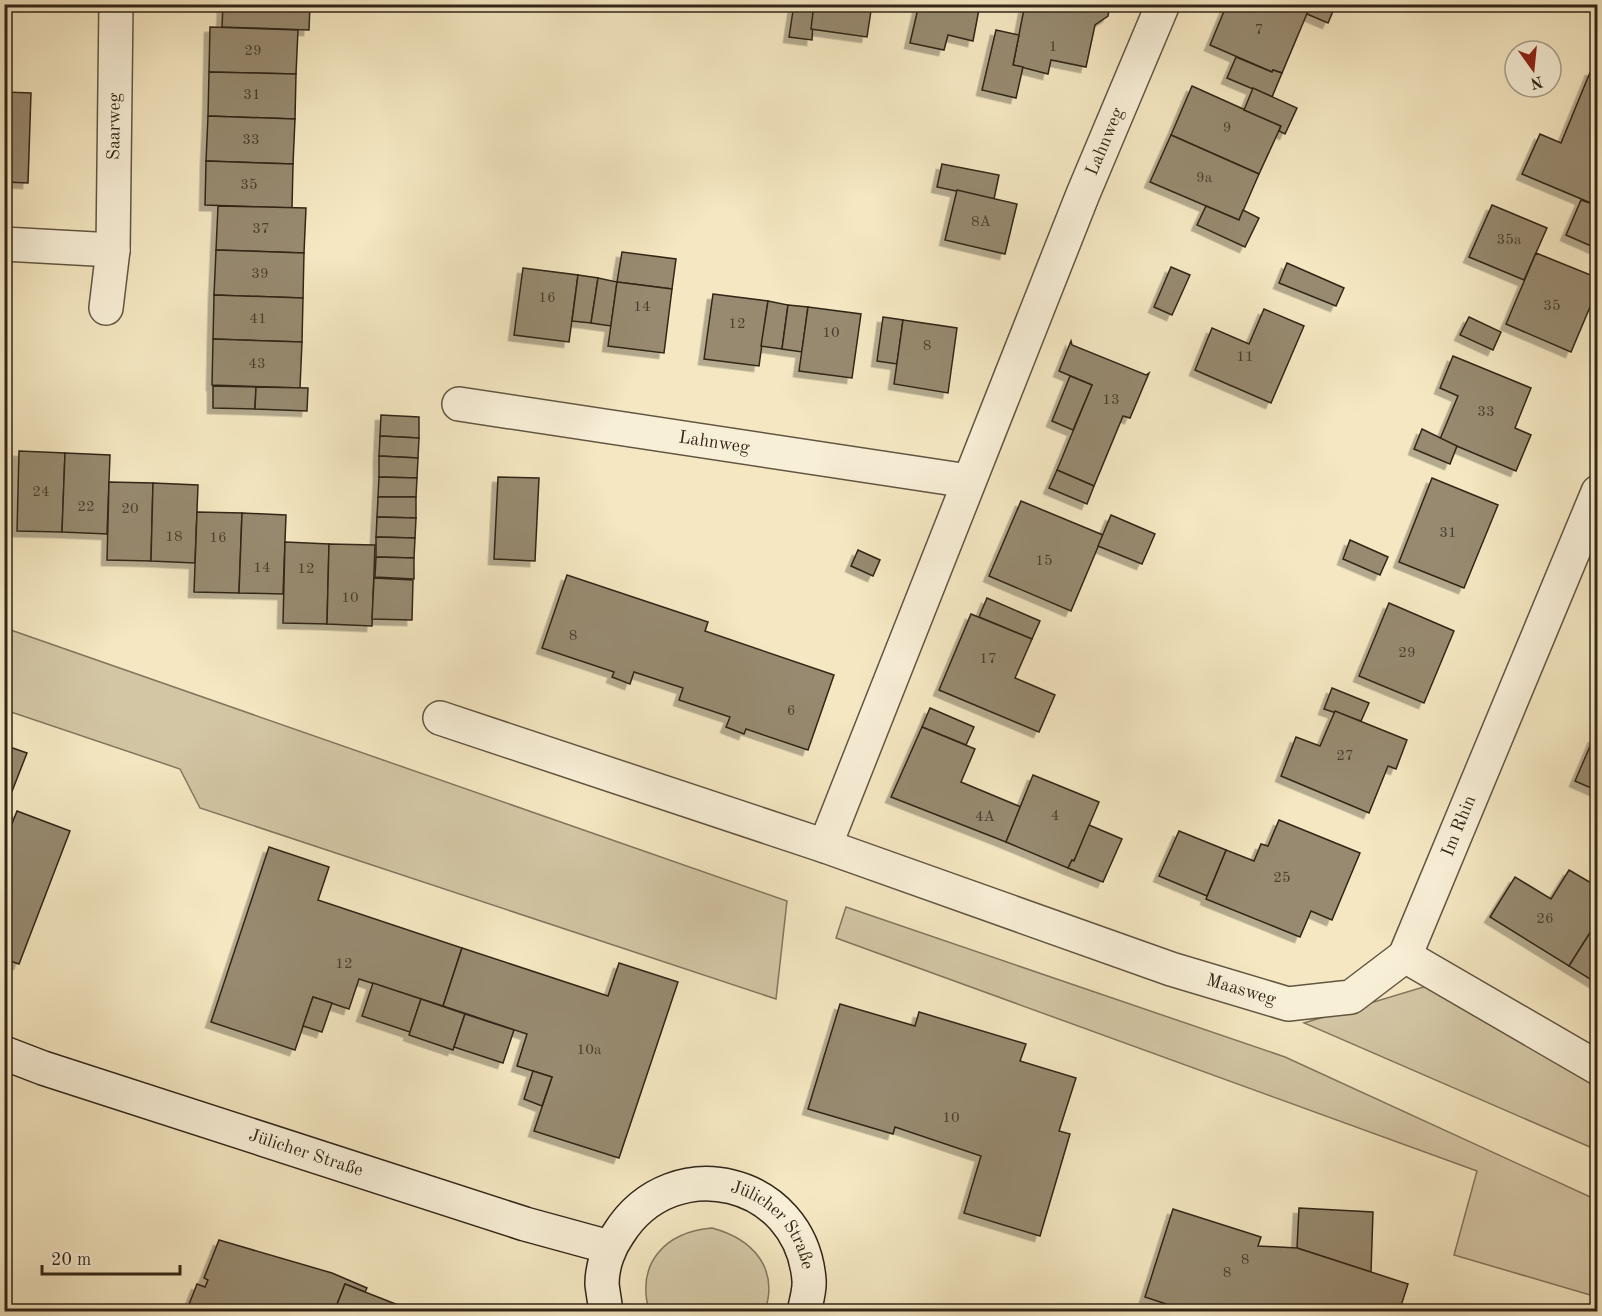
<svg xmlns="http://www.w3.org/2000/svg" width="1602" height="1316" viewBox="0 0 1602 1316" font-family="'Old Standard TT',serif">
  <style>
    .green { fill: #d3c6a4; stroke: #82765e; stroke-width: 1.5 }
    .building { fill: #978a70; stroke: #322618; stroke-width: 1.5; filter: url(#shadow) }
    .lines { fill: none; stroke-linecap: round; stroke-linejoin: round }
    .street-casing { stroke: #625642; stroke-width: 36 }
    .secondary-casing { stroke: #322618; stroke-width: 36 }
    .street { stroke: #f8efd7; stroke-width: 33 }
    .secondary { stroke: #f8efd7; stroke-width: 33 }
    .labels { text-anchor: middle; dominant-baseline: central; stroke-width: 4.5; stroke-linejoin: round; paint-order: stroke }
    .number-label { font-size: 15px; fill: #4b3f2e }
    .street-label { font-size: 18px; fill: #322618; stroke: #f8efd7 }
  </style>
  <defs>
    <filter id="shadow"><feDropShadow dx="-5.5" dy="5.5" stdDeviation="0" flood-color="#0004"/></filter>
  </defs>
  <rect width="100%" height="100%" fill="#f4e7c1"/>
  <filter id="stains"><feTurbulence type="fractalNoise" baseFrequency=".00333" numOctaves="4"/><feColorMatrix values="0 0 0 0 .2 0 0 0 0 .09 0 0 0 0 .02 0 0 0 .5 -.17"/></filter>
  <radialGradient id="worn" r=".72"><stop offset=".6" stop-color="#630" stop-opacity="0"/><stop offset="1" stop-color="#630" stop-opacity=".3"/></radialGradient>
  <g class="green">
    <path d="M5 628 787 901 776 999 200 808 180 769 5 710Z"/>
    <path d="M846 907 1285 1057 1597 1200V1297L1454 1255 1477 1171 836 938Z"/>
    <path d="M1430 985 1597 1082V1150L1304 1023Z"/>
    <path d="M712 1228C753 1239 779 1268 765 1311H649C636 1263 665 1232 712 1228Z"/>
  </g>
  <g class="building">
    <path d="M223 4H310L309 30 222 27Z"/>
    <path d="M794 4H814L812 40 789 37Z"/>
    <path d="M814 4H872L867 37 811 29Z"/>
    <path d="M919 4H980L973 41 948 35 944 50 910 43Z"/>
    <path d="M1025 4H1110L1108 16 1095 25 1086 67 1051 60 1048 74 1013 65Z"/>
    <path d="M1227 4H1311L1282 73 1273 70 1272 72 1210 45Z"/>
    <path d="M1311 4H1336L1328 23 1307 14Z"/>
    <path d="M210 27 298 30 296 74 209 72Z"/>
    <path d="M996 30 1019 35 1013 65 1023 67 1016 98 982 90Z"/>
    <path d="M1236 57 1272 72 1273 70 1282 73 1272 97 1227 78Z"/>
    <path d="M1591 70 1598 73V206L1522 174 1540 134 1561 143Z"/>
    <path d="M209 72 296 74 295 119 208 116Z"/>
    <path d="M1192 86 1281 126 1259 174 1171 135Z"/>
    <path d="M1253 88 1297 108 1285 134 1279 131 1281 126 1244 110Z"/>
    <path d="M4 92 31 93 28 183 4 182Z"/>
    <path d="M208 116 295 119 293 164 206 161Z"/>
    <path d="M1171 135 1259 174 1239 220 1150 182Z"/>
    <path d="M206 161 293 164 292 208 205 205Z"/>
    <path d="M942 164 999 175 994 199 937 187Z"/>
    <path d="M957 190 1017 204 1005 254 945 240Z"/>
    <path d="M1581 200 1598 206V249L1566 235Z"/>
    <path d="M1492 205 1547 228 1524 280 1469 257Z"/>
    <path d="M218 206 306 208 304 253 216 250Z"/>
    <path d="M1206 206 1239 220 1243 210 1259 218 1245 247 1197 225Z"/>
    <path d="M216 250 304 253 303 298 214 295Z"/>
    <path d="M622 252 676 259 672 289 617 282Z"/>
    <path d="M1536 253 1598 278V288L1571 352 1506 324Z"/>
    <path d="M1287 263 1344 288 1336 306 1279 283Z"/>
    <path d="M1171 267 1190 275 1172 315 1154 307Z"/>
    <path d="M523 268 578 275 569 342 514 335Z"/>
    <path d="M578 275 598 278 591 323 572 321Z"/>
    <path d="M598 278 617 282 611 326 591 323Z"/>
    <path d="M617 282 672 289 664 353 608 346Z"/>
    <path d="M713 294 768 301 759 366 704 359Z"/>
    <path d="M214 295 303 298 302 342 213 339Z"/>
    <path d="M768 301 788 305 782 349 761 346Z"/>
    <path d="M788 305 808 307 802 352 782 349Z"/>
    <path d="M808 307 861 314 852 378 799 371Z"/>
    <path d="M1264 309 1304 326 1271 403 1195 370 1212 328 1249 344Z"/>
    <path d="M883 317 903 320 897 364 877 361Z"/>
    <path d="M1469 317 1501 332 1493 350 1460 335Z"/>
    <path d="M903 320 957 328 948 393 894 384Z"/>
    <path d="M213 339 302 342 300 388 212 385Z"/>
    <path d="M1071 341 1072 345 1146 375 1149 373 1130 418 1123 416 1094 486 1057 470 1092 385 1059 371Z"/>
    <path d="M1453 356 1531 388 1515 428 1531 435 1516 471 1440 439 1458 396 1440 388Z"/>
    <path d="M1070 376 1092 385 1073 430 1052 421Z"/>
    <path d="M213 386 256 387 255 409 213 408Z"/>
    <path d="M256 387 308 388 307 411 255 409Z"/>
    <path d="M381 415 419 417V438L380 436Z"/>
    <path d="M1422 429 1457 446 1450 464 1414 449Z"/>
    <path d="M380 436 419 438 418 458 379 456Z"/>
    <path d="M19 451 65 453 62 532 17 531Z"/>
    <path d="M65 453 110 455 107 534 62 532Z"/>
    <path d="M379 456 418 458 417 478 379 477Z"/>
    <path d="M1057 470 1094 486 1087 504 1049 488Z"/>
    <path d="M379 477 417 478 416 497H378Z"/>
    <path d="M498 477 539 478 535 561 494 559Z"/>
    <path d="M1432 478 1498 505 1464 588 1399 562Z"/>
    <path d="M109 482 153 483 151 561 107 560Z"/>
    <path d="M153 483 198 485 195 563 151 561Z"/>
    <path d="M378 497H416V518L377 517Z"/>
    <path d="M1021 501 1103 535 1071 611 989 576Z"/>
    <path d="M197 512 242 513 239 593 194 592Z"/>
    <path d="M242 513 286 515 283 594 239 593Z"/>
    <path d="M1111 515 1155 534 1142 564 1098 546Z"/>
    <path d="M377 517 416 518 415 538 376 537Z"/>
    <path d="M376 537 415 538 414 558 376 557Z"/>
    <path d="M1350 540 1388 557 1380 575 1343 559Z"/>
    <path d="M285 542 329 544 327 624 283 623Z"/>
    <path d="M329 544 375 545 372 626 327 624Z"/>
    <path d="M858 550 880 560 873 576 851 566Z"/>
    <path d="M376 557 414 558V579L375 577Z"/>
    <path d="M567 575 708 622 705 631 834 675 808 750 746 729 744 734 726 727 730 717 679 700 683 688 634 672 630 684 612 677 614 672 542 648Z"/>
    <path d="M374 578 413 580 412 620 372 619Z"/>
    <path d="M987 598 1040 621 1032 639 979 617Z"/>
    <path d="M1389 603 1454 631 1424 703 1359 676Z"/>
    <path d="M971 614 1032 639 1015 678 1055 695 1039 732 939 690Z"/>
    <path d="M1332 688 1369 703 1361 721 1324 709Z"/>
    <path d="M930 708 974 727 966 745 922 727Z"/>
    <path d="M1335 711 1407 740 1396 769 1388 766 1369 813 1281 776 1296 737 1320 746Z"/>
    <path d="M922 727 975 749 961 782 1021 807 1006 842 891 797Z"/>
    <path d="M1594 737 1598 738V791L1575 781Z"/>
    <path d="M4 745 27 753 9 799 4 797Z"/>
    <path d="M1033 775 1099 802 1074 861 1072 860 1068 868 1006 842Z"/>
    <path d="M17 811 70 831 19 964 4 959V844Z"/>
    <path d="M1279 820 1360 853 1332 920 1311 911 1300 937 1206 899 1226 850 1254 861 1261 844 1268 846Z"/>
    <path d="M1089 825 1122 839 1103 882 1068 868 1072 860 1074 861Z"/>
    <path d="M1179 831 1226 850 1207 896 1159 876Z"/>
    <path d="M269 847 329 867 318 900 462 948 443 1006 359 979 349 1009 313 997 295 1050 211 1022Z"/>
    <path d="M1569 870 1598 887V920L1569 966 1490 917 1515 877 1551 899Z"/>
    <path d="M1598 920V984L1569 966Z"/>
    <path d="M462 948 608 996 619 963 678 982 619 1158 534 1131 552 1077 517 1066 527 1034 443 1006Z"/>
    <path d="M373 983 421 999 410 1032 362 1016Z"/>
    <path d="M313 997 332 1003 322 1032 303 1026Z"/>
    <path d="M421 999 465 1014 453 1050 409 1035Z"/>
    <path d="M840 1004 915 1026 919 1012 1026 1044 1020 1061 1076 1078 1059 1131 1070 1134 1040 1236 964 1213 981 1156 895 1127 893 1134 808 1109Z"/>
    <path d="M465 1014 514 1030 503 1063 454 1047Z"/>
    <path d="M533 1071 552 1077 542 1106 524 1099Z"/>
    <path d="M1299 1208 1373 1212 1371 1272 1297 1248Z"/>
    <path d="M1173 1209 1261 1237 1258 1246 1297 1248 1408 1284 1399 1312H1190L1145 1297Z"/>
    <path d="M219 1240 332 1273 367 1288 365 1292 345 1284 334 1312H186L197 1284 205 1287 208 1280 204 1278Z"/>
    <path d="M345 1284 365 1292 416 1312H334Z"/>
  </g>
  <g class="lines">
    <g class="street-casing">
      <g id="street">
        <path d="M4 244 113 250"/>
        <path id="s1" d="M106 308 113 250 116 4"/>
        <path id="s2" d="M459 404 968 481"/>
        <path d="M1598 492 1405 956 1598 1068"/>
        <path id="s3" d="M440 718 825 846 1171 969 1288 1004 1351 997 1405 956"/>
        <path id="s4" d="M825 846 1083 194 1163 4"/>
      </g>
    </g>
    <g class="secondary-casing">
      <g id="secondary">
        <path id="s5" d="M4 1053 43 1068 525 1224 609 1247"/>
        <path id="s6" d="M606 1312C605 1303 603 1293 602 1284 602 1266 609 1247 619 1233 673 1148 801 1179 809 1280 810 1290 806 1302 804 1312"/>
      </g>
    </g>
    <use href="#street" class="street"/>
    <use href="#secondary" class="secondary"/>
  </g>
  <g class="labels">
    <g class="number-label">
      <text x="1259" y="30">7</text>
      <text x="1053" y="47">1</text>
      <text x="253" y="51">29</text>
      <text x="252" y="95">31</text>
      <text x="1227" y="128">9</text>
      <text x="251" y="140">33</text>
      <text x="1204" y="178">9a</text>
      <text x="249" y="185">35</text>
      <text x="981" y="222">8A</text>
      <text x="261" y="229">37</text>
      <text x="1509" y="240">35a</text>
      <text x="260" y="274">39</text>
      <text x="547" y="298">16</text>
      <text x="1552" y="306">35</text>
      <text x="642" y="307">14</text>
      <text x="258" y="319">41</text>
      <text x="737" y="324">12</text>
      <text x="831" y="333">10</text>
      <text x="927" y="346">8</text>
      <text x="1245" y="357">11</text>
      <text x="257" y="364">43</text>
      <text x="1111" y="400">13</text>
      <text x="1486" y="412">33</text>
      <text x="41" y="492">24</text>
      <text x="86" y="507">22</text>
      <text x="130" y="509">20</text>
      <text x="1448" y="533">31</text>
      <text x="174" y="537">18</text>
      <text x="218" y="538">16</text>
      <text x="1044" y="561">15</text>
      <text x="262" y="568">14</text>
      <text x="306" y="569">12</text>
      <text x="350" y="598">10</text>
      <text x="573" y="636">8</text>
      <text x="1407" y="653">29</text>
      <text x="988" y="659">17</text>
      <text x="791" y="711">6</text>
      <text x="1345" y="756">27</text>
      <text x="1055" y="816">4</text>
      <text x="985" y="817">4A</text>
      <text x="1282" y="878">25</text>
      <text x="1545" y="919">26</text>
      <text x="344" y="964">12</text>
      <text x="589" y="1050">10a</text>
      <text x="951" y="1118">10</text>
      <text x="1245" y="1260">8</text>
      <text x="1227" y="1273">8</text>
    </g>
    <g class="street-label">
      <text stroke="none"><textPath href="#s1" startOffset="182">Saarweg</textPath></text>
      <text stroke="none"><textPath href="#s4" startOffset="758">Lahnweg</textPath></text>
      <text stroke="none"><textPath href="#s2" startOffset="258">Lahnweg</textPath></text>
      <text transform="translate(1459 826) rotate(-68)">Im Rhin</text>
      <text stroke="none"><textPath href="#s3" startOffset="846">Maasweg</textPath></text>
      <text stroke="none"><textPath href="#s5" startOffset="318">Jülicher Straße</textPath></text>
      <text stroke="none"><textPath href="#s6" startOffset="272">Jülicher Straße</textPath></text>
    </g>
  </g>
  <rect width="1602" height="1316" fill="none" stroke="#f4e7c1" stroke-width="24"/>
  <rect x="6" y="6" width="1590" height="1304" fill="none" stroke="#322618" stroke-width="3"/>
  <rect x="12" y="12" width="1578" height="1292" fill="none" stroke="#322618" stroke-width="1.5"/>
  <g transform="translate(1533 69) rotate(165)"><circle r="28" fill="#f8efd7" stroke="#a99f8b" stroke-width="1.5"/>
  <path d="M0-4.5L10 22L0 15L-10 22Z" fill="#8f2418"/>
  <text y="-9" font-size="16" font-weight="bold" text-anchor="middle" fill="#322618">N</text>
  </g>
  <path d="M42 1265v9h138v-9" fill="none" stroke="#322618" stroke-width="3"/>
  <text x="51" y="1265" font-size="18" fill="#322618" stroke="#f8efd7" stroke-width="4.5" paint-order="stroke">20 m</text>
  <rect width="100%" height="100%" filter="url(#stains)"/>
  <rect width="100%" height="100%" fill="url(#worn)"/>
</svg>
